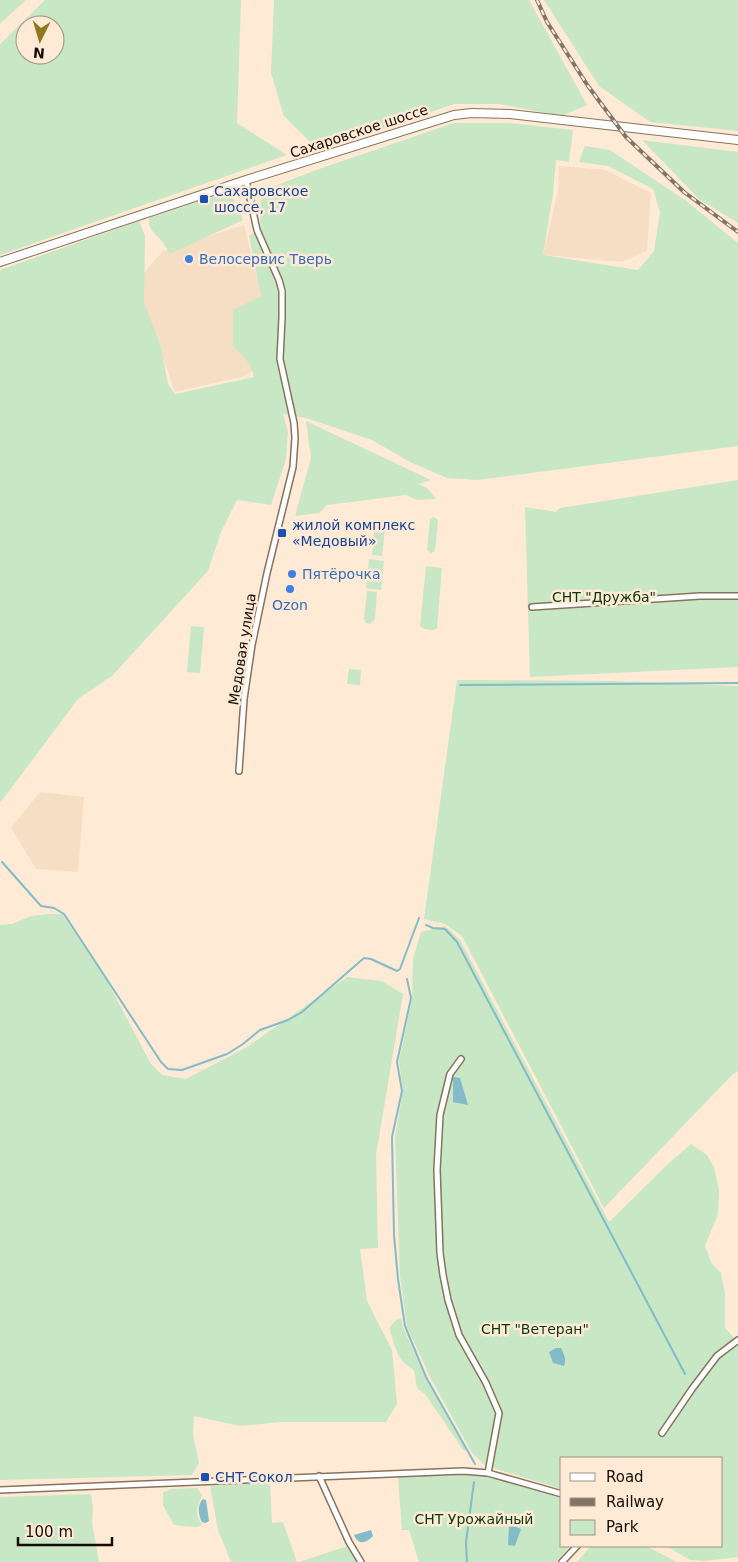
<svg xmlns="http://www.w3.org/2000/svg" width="738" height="1562" viewBox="0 0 738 1562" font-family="'DejaVu Sans',sans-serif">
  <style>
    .built { fill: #f6dec5 }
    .green { fill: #c7e7c5; fill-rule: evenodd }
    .water { fill: #84bbc8 }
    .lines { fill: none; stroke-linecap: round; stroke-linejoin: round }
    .stream { stroke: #84bbc8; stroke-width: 2 }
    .street-casing { stroke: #89735c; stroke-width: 8 }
    .secondary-casing { stroke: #89735c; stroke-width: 10 }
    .street { stroke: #fff; stroke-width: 5 }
    .secondary { stroke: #fff; stroke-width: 8 }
    .rail-casing { stroke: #827466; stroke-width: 4 }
    .rail { stroke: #ffead6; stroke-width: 2; stroke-dasharray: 5.5; stroke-linecap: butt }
    .transit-dot { fill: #1a4fb4; stroke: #ffead6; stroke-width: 2 }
    .shop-dot { fill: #3f7fe0; stroke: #ffead6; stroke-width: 2 }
    .labels { text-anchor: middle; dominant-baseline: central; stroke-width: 5; stroke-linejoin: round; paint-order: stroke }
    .street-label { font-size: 14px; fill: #150d05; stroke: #ffead6 }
    .transit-label { font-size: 14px; fill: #164399; stroke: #ffead6; text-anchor: start }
    .shop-label { font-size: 14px; fill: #366cbe; stroke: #ffead6; text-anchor: start }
    .park-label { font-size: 14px; fill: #08390a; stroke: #ffead6 }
  </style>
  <rect width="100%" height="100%" fill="#ffead6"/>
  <g class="built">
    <path d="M559 166 605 170 651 193 647 251 622 262 543 255 558 190Z"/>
    <path d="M244 225 263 300 264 362 245 376 175 392 136 282 163 251Z"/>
    <path d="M40 792 84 797 78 872 36 869 11 828Z"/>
  </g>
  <g class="green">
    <path d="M0 0H26L0 24Z"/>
    <path d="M45 0H241L237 123 287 155 0 255V44ZM25 25H55V55H25Z"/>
    <path d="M274 0H529L587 105 562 116 499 104H454L319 151 284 116 271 73Z"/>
    <path d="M544 0H738V131L650 122 599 86Z"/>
    <path d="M454 123H509L573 130 569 162 556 160 553 194 543 255 638 270 654 251 660 212 653 189 608 166 579 162 585 146 610 150 685 200 738 243V446L478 480 447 478 410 462 372 440 306 418 283 414 288 432 286 459 271 505 237 500 221 532 208 571 112 676 78 699 0 803V270L139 221 145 236 144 302 161 347 168 384 175 394 254 377 250 364 233 346V310L261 296 249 236 261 228 259 209 264 190 319 169Z"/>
    <path d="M642 140 738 152V223L699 199Z"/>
    <path d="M228 192 232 196 243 220 170 254C167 249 164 243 160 239 153 231 148 229 149 218Z"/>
    <path d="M306 421 431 480 418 484 427 488 436 499 417 500 406 495 327 505 319 513 295 516 311 458Z"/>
    <path d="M738 480V667L530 677 525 507 556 512 560 508Z"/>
    <path d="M432 517 436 518 438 521 435 551 431 553 427 550 430 520Z"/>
    <path d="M377 524H382L385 529 382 556 372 555 374 528Z"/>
    <path d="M369 559 384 561 381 590 366 588Z"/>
    <path d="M426 566 442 568 437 628 433 630 424 629 420 626Z"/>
    <path d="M367 591 377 592 375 619 370 624 365 622 364 618Z"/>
    <path d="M191 626 204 627 200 673 187 672Z"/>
    <path d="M349 669 361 670 360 685 347 684Z"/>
    <path d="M457 680 613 681 738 686V1071L733 1074 604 1208 462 936 445 924 424 919Z"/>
    <path d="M48 914H62L106 979 151 1064 162 1075 186 1079 247 1047 347 977 382 981 403 994 376 1155 378 1248 360 1249 367 1301 392 1350 397 1404 386 1422H281L240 1426 194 1416 193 1434 199 1463 192 1475 0 1480V925L12 924 31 916Z"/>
    <path d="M445 926 460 940 609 1222 668 1164 691 1144 707 1155 714 1167 719 1191 718 1214 705 1246 712 1264 721 1273 725 1293V1328L738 1342V1557L705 1561 690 1560 666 1546H722V1458H562V1489L486 1466 472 1453 431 1379 407 1327 400 1276 395 1136 403 1091 399 1061 412 998 413 959 421 932Z"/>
    <path d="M401 1318 403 1327 425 1377 466 1450 464 1451 425 1394C411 1386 419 1382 413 1369 396 1361 395 1344 389 1328L396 1320Z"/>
    <path d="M485 1474 562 1496V1546H570L556 1562H419L409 1530H402L398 1477Z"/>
    <path d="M270 1481 272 1523 283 1522 297 1562H231L218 1530 210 1486Z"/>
    <path d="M197 1488 202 1495C197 1508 194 1512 202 1525L197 1527 174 1525 163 1505V1493L171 1489Z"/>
    <path d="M91 1494 93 1508 92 1523 99 1562H0V1497Z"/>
    <path d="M354 1544 364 1562H299Z"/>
    <path d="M591 1546H646L677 1562H577Z"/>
  </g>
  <g class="water">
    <path d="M453 1077 460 1078 468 1105 453 1102Z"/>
    <path d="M556 1348H561C564 1355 567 1359 564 1366L553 1363 549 1352Z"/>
    <path d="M203 1499 206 1500 209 1521 206 1523 202 1522C198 1515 197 1504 203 1499Z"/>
    <path d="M511 1525 521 1529 515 1546 508 1545 509 1527Z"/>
    <path d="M371 1530 373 1536C367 1543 358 1546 354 1535Z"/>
  </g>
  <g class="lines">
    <g class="stream">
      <path d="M460 685 738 683"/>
      <path d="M2 862 41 906 54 908 64 914 161 1062 168 1069 182 1070 227 1054 243 1044 260 1030 288 1020 302 1012 364 958 371 959 397 971 400 969 419 918"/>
      <path d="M426 925 433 928 445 929 457 942 685 1374"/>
      <path d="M407 979 411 998 397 1062 402 1091 392 1137 394 1235 398 1279 405 1326 426 1377 475 1464"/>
      <path d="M467 1562 466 1542 474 1482"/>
    </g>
    <g class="street-casing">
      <g id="street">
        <path d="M532 607 700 596H738"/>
        <path d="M239 771 244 699 252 645 267 573 293 467 295 438 294 423 280 359 282 318V291L279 280 257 230 246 180"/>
        <path d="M461 1059 450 1074 440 1115 437 1170 440 1253 443 1275 448 1300 459 1335 486 1383 499 1413 488 1473"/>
        <path d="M662 1433 692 1389 717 1356 738 1340"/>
        <path d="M319 1476 349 1542 361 1562"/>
        <path d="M0 1490 463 1471 488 1473 562 1494"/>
        <path d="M562 1562 577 1546"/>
      </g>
    </g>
    <g class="secondary-casing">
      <path id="secondary" d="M0 262 246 180 454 115 472 113 510 114 738 140"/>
    </g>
    <use href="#street" class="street"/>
    <use href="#secondary" class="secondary"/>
    <g class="rail-casing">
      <path id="rail" d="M537 0 547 22 588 86 626 137 684 192 738 232"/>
    </g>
    <use href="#rail" class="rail"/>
  </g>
  <g class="transit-dot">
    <rect x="199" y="194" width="10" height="10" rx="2.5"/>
    <rect x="277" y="528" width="10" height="10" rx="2.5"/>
    <rect x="200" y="1472" width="10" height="10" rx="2.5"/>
  </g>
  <g class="shop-dot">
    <circle cx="189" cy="259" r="5"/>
    <circle cx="292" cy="574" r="5"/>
    <circle cx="290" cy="589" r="5"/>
  </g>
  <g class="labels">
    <g class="street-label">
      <text transform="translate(359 131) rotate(-18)">Сахаровское шоссе</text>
      <text transform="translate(242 649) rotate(-81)">Медовая улица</text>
    </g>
    <g class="transit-label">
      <text x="214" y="191">Сахаровское<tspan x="214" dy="16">шоссе, 17</tspan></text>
      <text x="292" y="525">жилой комплекс<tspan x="292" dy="16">«Медовый»</tspan></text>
      <text x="215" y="1477">СНТ Сокол</text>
    </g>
    <g class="shop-label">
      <text x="199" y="259">Велосервис Тверь</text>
      <text x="302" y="574">Пятёрочка</text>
      <text x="290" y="605" text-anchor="middle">Ozon</text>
    </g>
    <g class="park-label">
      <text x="604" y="597">СНТ "Дружба"</text>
      <text x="535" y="1329">СНТ "Ветеран"</text>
      <text x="474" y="1519">СНТ Урожайный</text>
    </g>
  </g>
  <rect x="560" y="1457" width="162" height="90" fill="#ffead6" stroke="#a19282"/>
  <rect x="570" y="1473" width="25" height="8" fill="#ffffff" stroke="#a19282"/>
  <text x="606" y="1482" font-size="15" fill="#150d05">Road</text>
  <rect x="570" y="1498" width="25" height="8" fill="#827466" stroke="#a19282"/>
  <text x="606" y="1507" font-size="15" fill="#150d05">Railway</text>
  <rect x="570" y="1520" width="25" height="15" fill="#c7e7c5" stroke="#a19282"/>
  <text x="606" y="1532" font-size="15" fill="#150d05">Park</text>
  <g transform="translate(40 40) rotate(185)"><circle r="24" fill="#ffead6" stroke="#a19282"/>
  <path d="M0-4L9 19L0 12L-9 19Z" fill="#91781e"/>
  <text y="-8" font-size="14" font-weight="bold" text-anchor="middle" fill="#150d05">N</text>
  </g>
  <path d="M18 1537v8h94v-8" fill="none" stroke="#150d05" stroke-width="2.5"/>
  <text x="25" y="1537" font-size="15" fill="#150d05" stroke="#ffead6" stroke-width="4" paint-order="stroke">100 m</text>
</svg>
